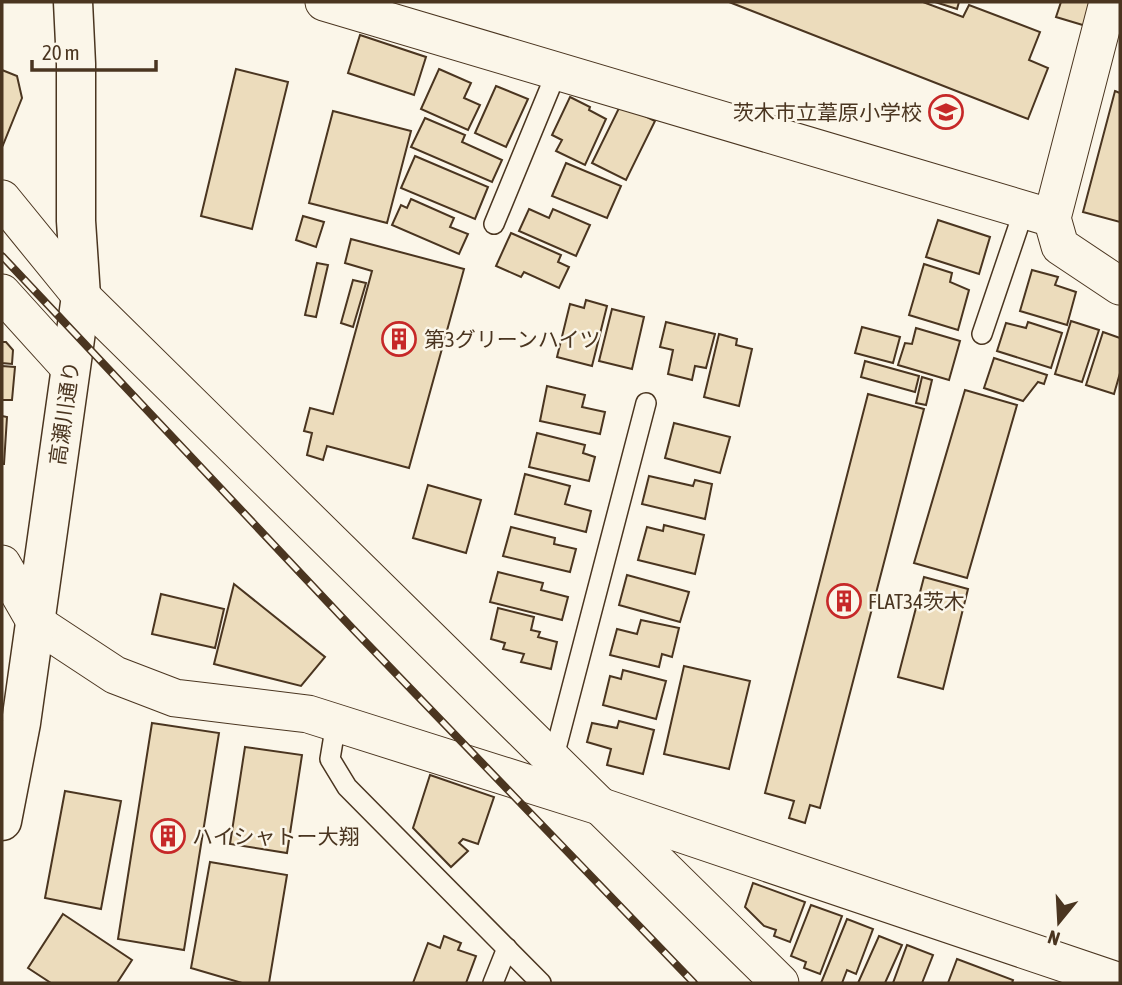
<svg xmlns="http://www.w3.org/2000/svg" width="1122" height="985" viewBox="0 0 1122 985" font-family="'Asap Condensed','Noto Sans JP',sans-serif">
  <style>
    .building { fill: #ecdcbc; stroke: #4a3520; stroke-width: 2 }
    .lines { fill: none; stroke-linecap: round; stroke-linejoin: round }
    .lane-casing { stroke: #4a3520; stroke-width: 22 }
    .street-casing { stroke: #4a3520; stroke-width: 39 }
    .secondary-casing { stroke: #4a3520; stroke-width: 41 }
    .lane { stroke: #fbf6e9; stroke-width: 19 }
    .street { stroke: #fbf6e9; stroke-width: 37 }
    .secondary { stroke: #fbf6e9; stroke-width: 38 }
    .rail-casing { stroke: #4a3520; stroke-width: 8 }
    .rail { stroke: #fbf6e9; stroke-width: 5; stroke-dasharray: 16; stroke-linecap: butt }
    .labels { text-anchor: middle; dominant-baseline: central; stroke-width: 5; stroke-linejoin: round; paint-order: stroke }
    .poi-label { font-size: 21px; fill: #4a3520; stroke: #fbf6e9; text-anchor: start }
    .street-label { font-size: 21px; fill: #4a3520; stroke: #fbf6e9 }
  </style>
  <rect width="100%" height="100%" fill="#fbf6e9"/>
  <g class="building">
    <path d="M729 2H923L963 17 969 5 1040 32 1029 60 1048 68 1028 119Z"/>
    <path d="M935 2H959L957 9Z"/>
    <path d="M1061 2H1094L1086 26 1056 17Z"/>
    <path d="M360 35 426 57 414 95 348 73Z"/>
    <path d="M236 69 288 82 252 229 201 216Z"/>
    <path d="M439 69 471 83 464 98 480 105 468 130 421 109Z"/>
    <path d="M2 70 17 76 22 98 3 145 2 144Z"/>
    <path d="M496 86 528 99 506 147 475 133Z"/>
    <path d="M1115 91 1120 93V222L1083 212Z"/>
    <path d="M570 97 590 107 589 110 606 119 585 165 556 151 562 140 552 135Z"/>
    <path d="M621 104 655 121 626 180 592 163Z"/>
    <path d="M333 111 411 131 387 223 309 203Z"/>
    <path d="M425 118 465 135 462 142 502 160 492 182 411 147Z"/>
    <path d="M415 156 488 187 475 219 401 188Z"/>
    <path d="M566 163 621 186 607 218 552 196Z"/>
    <path d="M411 199 454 218 450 227 468 234 459 254 392 225 401 205 407 208Z"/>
    <path d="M529 209 549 218 553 209 590 225 576 256 519 231Z"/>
    <path d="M303 216 324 222 316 247 296 240Z"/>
    <path d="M938 220 990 237 979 274 926 257Z"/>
    <path d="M511 233 561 255 558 262 569 267 559 288 524 272 521 277 496 266Z"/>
    <path d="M351 239 464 269 409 468 327 446 323 460 307 455 312 433 304 431 310 408 333 414 372 271 345 263Z"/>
    <path d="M317 263 328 265 316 317 305 315Z"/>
    <path d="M924 264 952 273 950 282 969 290 958 330 909 315Z"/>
    <path d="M1032 270 1058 277 1055 285 1076 292 1067 325 1020 311Z"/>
    <path d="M353 280 366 283 353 327 341 323Z"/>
    <path d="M586 300 607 306 592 366 557 357 570 304 584 308Z"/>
    <path d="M612 309 644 317 632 369 599 361Z"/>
    <path d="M1071 321 1099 330 1082 382 1055 374Z"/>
    <path d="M666 322 715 334 706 368 695 366 692 380 668 374 673 350 660 347Z"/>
    <path d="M1028 322 1062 333 1051 368 997 351 1006 323 1026 328Z"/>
    <path d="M862 327 900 337 893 363 855 353Z"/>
    <path d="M916 328 960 341 949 380 898 365 905 343 912 344Z"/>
    <path d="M1103 332 1120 338V373L1114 394 1086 385Z"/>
    <path d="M719 334 737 339 736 345 752 349 739 406 704 397Z"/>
    <path d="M2 342H6L13 350 12 364 2 363Z"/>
    <path d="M994 358 1047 375 1044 384 1038 382 1023 401 984 388Z"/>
    <path d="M865 361 919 376 915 392 861 377Z"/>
    <path d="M2 366 15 367 12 400H2Z"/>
    <path d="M922 377 932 380 926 405 916 403Z"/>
    <path d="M547 386 585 395 582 407 605 412 600 434 540 421Z"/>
    <path d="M965 390 1017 405 967 578 914 563Z"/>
    <path d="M868 394 924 409 820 808 810 805 805 823 789 818 794 801 765 793Z"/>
    <path d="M2 416 7 417 4 464H2Z"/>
    <path d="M674 423 730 437 720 473 665 458Z"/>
    <path d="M537 433 585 445 583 453 595 457 589 481 529 467Z"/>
    <path d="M525 474 570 486 565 504 591 511 586 532 515 514Z"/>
    <path d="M649 476 693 486 695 480 712 484 705 519 642 504Z"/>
    <path d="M428 485 481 500 466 553 413 538Z"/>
    <path d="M664 525 704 535 695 574 638 560 647 527 663 531Z"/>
    <path d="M511 527 555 538 554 544 576 549 570 572 503 556Z"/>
    <path d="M498 572 543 583 541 590 568 597 562 620 490 602Z"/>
    <path d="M627 575 689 592 680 622 619 605Z"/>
    <path d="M924 577 968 589 943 689 898 677Z"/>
    <path d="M234 584 325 657 301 686 214 664Z"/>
    <path d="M161 594 224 609 215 648 152 634Z"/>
    <path d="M498 608 534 617 531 630 540 632 538 637 557 642 551 669 521 662 524 654 503 649 505 643 491 639Z"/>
    <path d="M641 620 679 628 672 657 662 654 659 667 610 655 617 629 637 634Z"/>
    <path d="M684 666 750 681 729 769 664 754Z"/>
    <path d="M623 670 666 681 656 719 603 705 610 676 621 679Z"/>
    <path d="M619 721 654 730 643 774 607 765 611 749 587 742 592 723 617 728Z"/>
    <path d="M152 723 219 733 184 950 118 939Z"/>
    <path d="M245 747 302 755 287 853 230 844Z"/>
    <path d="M430 775 494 797 478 844 463 839 459 843 468 851 451 867 413 828Z"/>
    <path d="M65 791 121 801 101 909 45 898Z"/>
    <path d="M210 862 287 875 269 983H242L191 968Z"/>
    <path d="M753 883 805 902 790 942 774 936 776 930 764 926 745 907Z"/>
    <path d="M811 905 842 916 820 974 804 968 806 962 791 956Z"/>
    <path d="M63 914 132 960 117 983H51L28 968Z"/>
    <path d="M847 919 873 929 856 974 847 970 842 983H821Z"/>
    <path d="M444 936 461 943 458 950 476 956 466 983H413L428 943 440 948Z"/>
    <path d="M879 936 902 945 885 983H858Z"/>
    <path d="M907 945 933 955 922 983H893Z"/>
    <path d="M957 959 1013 980 1012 983H948Z"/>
  </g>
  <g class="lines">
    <g class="lane-casing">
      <g id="lane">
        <path d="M494 224 557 71"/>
        <path d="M982 334 1024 210"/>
        <path d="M336 723 330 759 347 787 541 983"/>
        <path d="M553 760 646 403"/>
        <path d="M493 983 507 948"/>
      </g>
    </g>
    <g class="street-casing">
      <g id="street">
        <path d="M324 2 1052 218"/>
        <path d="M1108 2 1052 218 1060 246 1120 286"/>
        <path d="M2 199 81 296 780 983"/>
        <path d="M2 293 70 368"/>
        <path d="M2 564 36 623 115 675 175 698 308 714 599 806 1120 982"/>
      </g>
    </g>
    <g class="secondary-casing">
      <path id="secondary" d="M2 821 21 723 81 296 76 221V64L73 2"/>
    </g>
    <use href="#lane" class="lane"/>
    <use href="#street" class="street"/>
    <use href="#secondary" class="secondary"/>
    <g class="rail-casing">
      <path id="rail" d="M2 256 353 629 694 983"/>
    </g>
    <use href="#rail" class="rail"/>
  </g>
  <defs>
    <g id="school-ring" transform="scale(1.75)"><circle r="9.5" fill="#fbf6e9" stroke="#c62828" stroke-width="1.5"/><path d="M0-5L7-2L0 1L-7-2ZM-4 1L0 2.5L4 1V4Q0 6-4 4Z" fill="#c62828"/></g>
    <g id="building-ring" transform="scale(1.75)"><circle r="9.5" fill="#fbf6e9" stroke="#c62828" stroke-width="1.5"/><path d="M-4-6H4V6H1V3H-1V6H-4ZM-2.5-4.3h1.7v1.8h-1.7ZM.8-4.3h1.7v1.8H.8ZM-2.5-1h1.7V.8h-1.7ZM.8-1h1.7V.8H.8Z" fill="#c62828"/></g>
  </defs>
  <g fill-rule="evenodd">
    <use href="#school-ring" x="946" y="112"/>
    <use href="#building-ring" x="399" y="339"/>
    <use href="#building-ring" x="844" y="601"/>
    <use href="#building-ring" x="168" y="836"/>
  </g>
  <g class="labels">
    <g class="poi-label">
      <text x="922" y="112" text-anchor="end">茨木市立葦原小学校</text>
      <text x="424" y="339">第3グリーンハイツ</text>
      <text x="868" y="601">FLAT34茨木</text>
      <text x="192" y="836">ハイシャトー大翔</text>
    </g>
    <g class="street-label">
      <text transform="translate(64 413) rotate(-82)">高瀬川通り</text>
    </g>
  </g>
  <rect width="1122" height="985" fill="none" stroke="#4a3520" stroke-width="7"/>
  <g transform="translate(1059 922) rotate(198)" stroke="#fbf6e9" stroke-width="5" paint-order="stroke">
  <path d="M0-5L12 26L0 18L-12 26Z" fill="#4a3520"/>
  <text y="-10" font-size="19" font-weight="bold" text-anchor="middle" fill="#4a3520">N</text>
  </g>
  <path d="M32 60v10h124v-10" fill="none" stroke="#4a3520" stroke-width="3.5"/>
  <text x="42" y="60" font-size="21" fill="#4a3520" stroke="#fbf6e9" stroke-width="5" paint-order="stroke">20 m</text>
</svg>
